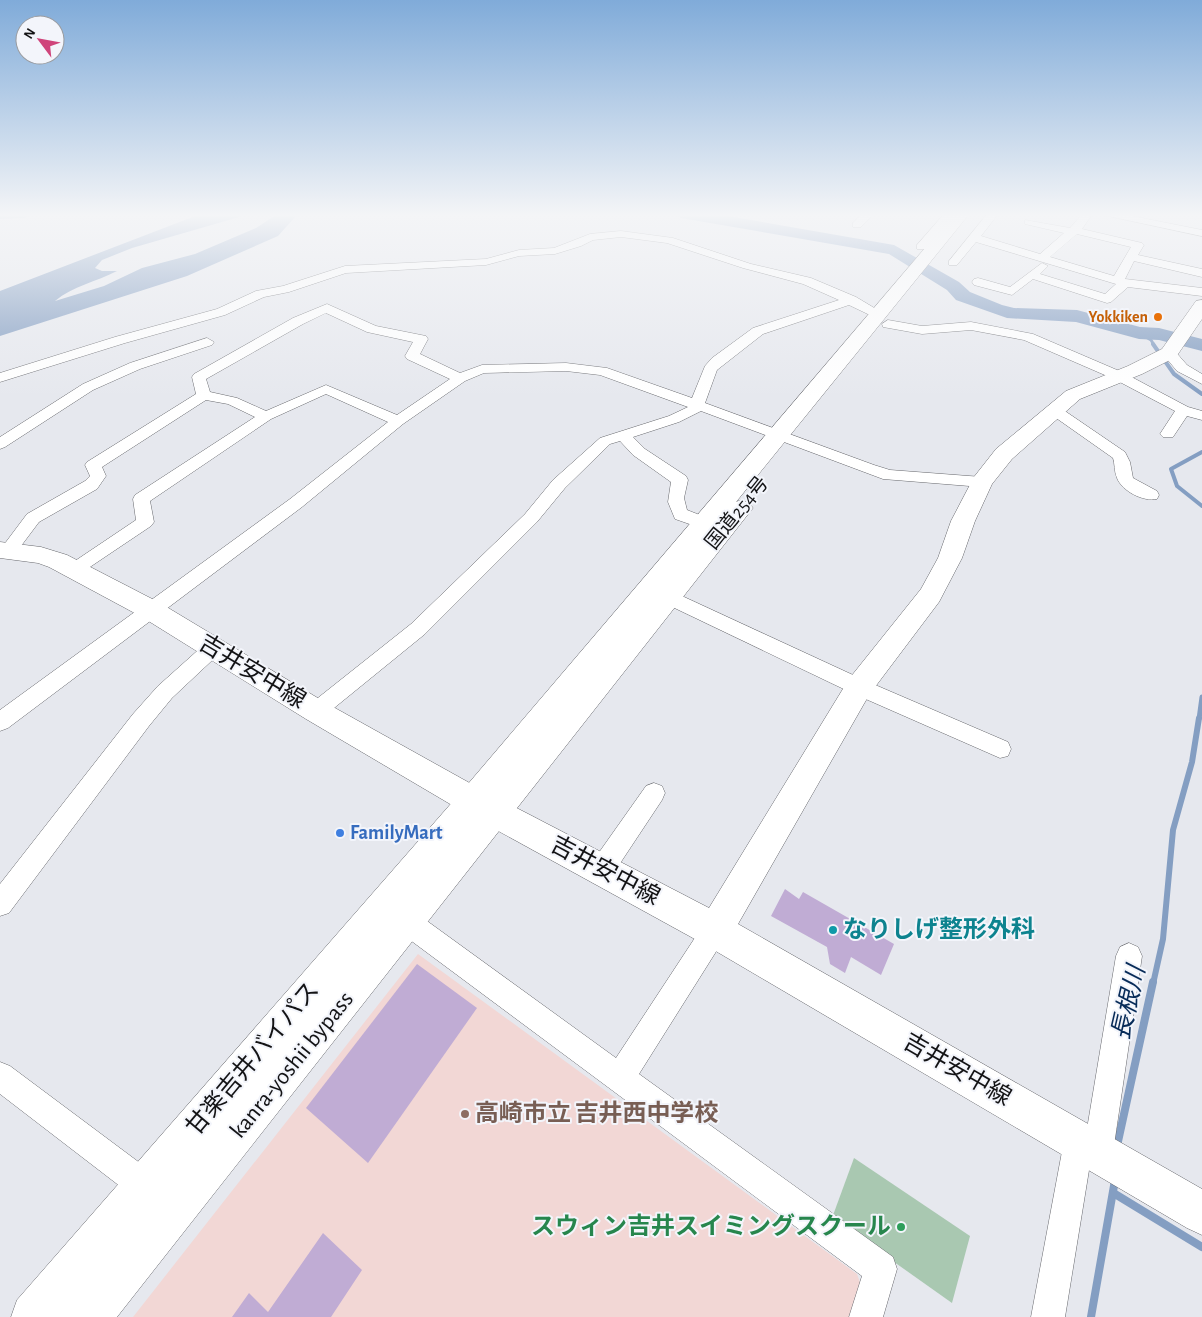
<svg xmlns="http://www.w3.org/2000/svg" width="1202" height="1317" viewBox="0 0 1202 1317" font-family="'Alegreya Sans','Noto Sans JP',sans-serif">
  <style>
    .education { fill: #f2d7d5 }
    .green { fill: #a9c8b1 }
    .water { fill: #849ec2 }
    .lines { fill: none; stroke-linecap: round; stroke-linejoin: round }
    .stream-far4 { stroke: #849ec2; stroke-width: 3 }
    .stream-far3 { stroke: #849ec2; stroke-width: 4 }
    .stream-far2 { stroke: #849ec2; stroke-width: 5 }
    .stream-far1 { stroke: #849ec2; stroke-width: 6 }
    .stream { stroke: #849ec2; stroke-width: 8 }
    .river { fill: #849ec2; fill-rule: evenodd }
    .building { fill: #c0acd4 }
    .street-casing { stroke: #67686d; stroke-width: 1 }
    .secondary-casing { stroke: #67686d; stroke-width: 1 }
    .highway-casing { stroke: #67686d; stroke-width: 1 }
    .street { fill: #fff; fill-rule: evenodd }
    .secondary { fill: #fff; fill-rule: evenodd }
    .highway { fill: #fff; fill-rule: evenodd }
    .food-dot { fill: #e8710a; stroke: #f3f5fb; stroke-width: 2 }
    .shop-dot { fill: #3f7fe0; stroke: #f3f5fb; stroke-width: 2 }
    .culture-dot { fill: #0f9aa8; stroke: #f3f5fb; stroke-width: 2 }
    .education-dot { fill: #8d6e63; stroke: #f3f5fb; stroke-width: 2 }
    .leisure-dot { fill: #2e9e5b; stroke: #f3f5fb; stroke-width: 2 }
    .labels { text-anchor: middle; dominant-baseline: central; stroke-width: 4; stroke-linejoin: round; paint-order: stroke }
    .far-food-label { font-size: 16px; font-weight: bold; fill: #c56008; stroke: #f3f5fb; text-anchor: end }
    .street-label { font-size: 20px; fill: #131315; stroke: #f3f5fb }
    .shop-label { font-size: 20px; font-weight: bold; fill: #366cbe; stroke: #f3f5fb; text-anchor: start }
    .near-street-label { font-size: 24px; fill: #131315; stroke: #f3f5fb }
    .near-culture-label { font-size: 24px; font-weight: bold; fill: #0d838f; stroke: #f3f5fb; text-anchor: start }
    .near-education-label { font-size: 24px; font-weight: bold; fill: #785e54; stroke: #f3f5fb; text-anchor: start }
    .near-leisure-label { font-size: 24px; font-weight: bold; fill: #27864d; stroke: #f3f5fb; text-anchor: end }
    .near-water-label { font-size: 25px; font-style: italic; fill: #072b58; stroke: #f3f5fb }
  </style>
  <rect width="100%" height="100%" fill="#e6e8ee"/>
  <path class="education" d="M418 954 857 1274 865 1296 858 1317H133Z"/>
  <path class="green" d="M854 1158 970 1236 952 1303 832 1218Z"/>
  <path class="water" d="M203 213H253L132 248 102 260 95 268 102 271H117C96 282 73 286 55 301L104 286 142 268 195 254 256 228 279 213H303L295 217 278 236 187 276 0 336V291Z"/>
  <g class="lines">
    <path class="stream-far4" d="M1139 333 1151 340 1154 345"/>
    <g class="stream-far3">
      <path d="M1153 344 1174 374 1202 394"/>
      <path d="M1202 452 1171 469 1177 486 1202 506"/>
    </g>
    <path class="stream-far2" d="M1199 719 1202 697"/>
    <path class="stream-far1" d="M1153 984 1163 939 1173 830 1192 762 1199 718"/>
    <g class="stream">
      <path d="M1117 1146 1153 982"/>
      <path d="M1115 1194 1202 1247"/>
      <path d="M1091 1317 1115 1180"/>
    </g>
    <g class="river">
      <path d="M0 213H32L24 218 0 219Z"/>
      <path d="M673 213H711L894 245 959 282 970 292 1002 305 1014 308 1077 310 1140 327 1159 328 1202 339V351L1159 340 1139 339 1076 322 1007 318 956 300 947 290 889 254 681 218Z"/>
    </g>
  </g>
  <g class="building">
    <path d="M785 889 799 899 803 892 894 944 881 975 851 957 845 973 830 964 827 947 771 916Z"/>
    <path d="M417 964 477 1008 368 1163 306 1108Z"/>
    <path d="M323 1233 362 1270 331 1317H232L249 1293 268 1312Z"/>
  </g>
  <g class="lines">
    <g class="street-casing">
      <g id="street">
        <path d="M863 213H875L861 227H853V223Z"/>
        <path d="M945 213H956L925 249H917V245Z"/>
        <path d="M988 213H999L981 236 1040 254 1064 233 1025 224V220L1070 228 1083 213H1093L1082 229 1142 243 1144 245 1138 255 1202 269V277L1134 261 1125 279 1202 288V296L1128 287 1111 302 1107 303 1033 279 1012 295 974 285 972 282 974 279 978 278 1010 287 1042 263 1048 266 1040 274 1105 294 1116 284 976 242 957 265H949V261ZM1077 234 1131 247 1114 276 1050 257Z"/>
        <path d="M1094 213H1117L1202 230V236Z"/>
        <path d="M621 231 673 238 751 264 811 278 856 297 886 315 884 318H876L849 305 763 334 717 370 705 403 874 465 890 470 982 477 988 478 990 482 988 486 982 487 883 479 701 411 679 422 633 437 645 449 686 476 688 480 684 498 687 510 710 519 713 523 710 527 704 529 675 519 668 502 671 482 633 455 620 441 610 444 565 488 537 522 425 634 323 717 316 720 309 717 305 711 309 705 411 624 525 514 553 480 600 438 669 416 688 407 600 375 566 371 484 373 465 381 403 424 302 507 8 728 0 731V710L290 499 388 422 326 394 271 419 150 501 154 522 151 526 81 573 75 575 69 573 66 569 69 565 136 520 133 499 135 495 255 417 228 404 206 400 102 467 106 476 97 489 39 522 15 554 9 556 3 554 0 550 27 514 85 481 90 476 85 465 87 462 196 394 192 377 194 374 293 318 327 304 376 326 426 336 428 339 420 354 460 373 482 365 566 363 607 368 692 398 705 366 712 358 753 328 839 300 803 284 743 268 667 243 621 237 593 240 581 246 555 254 519 256 486 265 346 273 289 292 264 297 225 315 125 343 0 382V373L115 337 217 309 256 291 283 286 345 266 486 259 519 250 554 248 590 234ZM326 313 367 332 413 342 405 356 407 359 450 379 397 415 326 385 266 411 237 398 210 392 206 379 303 324Z"/>
        <path d="M888 320 922 326 971 322 1033 334 1124 373 1188 407 1202 411V420L1187 416 1173 437H1163L1160 434 1175 411 1114 379 1024 340 971 330 922 334 883 327 882 324Z"/>
        <path d="M207 338 214 342 212 345 140 369 93 390 5 447 0 449V437L83 384 130 363Z"/>
        <path d="M1169 349 1174 350 1187 365 1202 374V384L1177 371 1162 353Z"/>
        <path d="M1054 406 1059 407 1125 452 1130 462 1133 478 1157 491 1159 495 1157 499C1143 502 1122 491 1117 478 1114 471 1115 464 1113 458L1049 413 1047 410Z"/>
        <path d="M669 590 866 681 1008 742 1011 749 1008 756 1000 758 852 693 662 602 660 597 662 592Z"/>
        <path d="M213 640 220 643 223 648 220 653 172 698 149 726 9 913 0 916V884L133 714 158 686 206 643Z"/>
        <path d="M654 783 662 786 665 793 662 800 611 877 602 881 593 877 590 869 593 861 646 786Z"/>
        <path d="M407 909 416 913 616 1058 706 921 715 917 724 921 728 930 724 939 639 1074 893 1257 897 1269 883 1317H849L862 1276 398 931 394 922 398 913Z"/>
        <path d="M1129 943 1138 947 1142 956 1113 1152 1109 1163 1098 1167 1090 1164 1065 1317H1031L1064 1141 1068 1130 1079 1126 1087 1129 1116 956 1120 947Z"/>
        <path d="M0 1062 10 1066 156 1175 161 1186 156 1197 145 1202 134 1197 0 1094Z"/>
      </g>
    </g>
    <g class="secondary-casing">
      <path id="secondary" d="M1202 300V319L1176 357 1142 374 1080 399 1012 459 992 484 975 521 962 558 939 602 869 695 738 924 1202 1189V1235L1187 1228 702 943 462 811 306 719 142 617 49 567 38 563 0 558V542L41 547 67 555 160 603 326 703 484 791 709 908 849 679 921 589 938 558 951 521 974 477 996 449 1066 391 1128 366 1162 349 1196 301Z"/>
    </g>
    <g class="highway-casing">
      <path id="highway" d="M955 213H970L736 502 741 500 749 503 753 508 749 513 117 1317H11L17 1300 462 791Z"/>
    </g>
    <use href="#street" class="street"/>
    <use href="#secondary" class="secondary"/>
    <use href="#highway" class="highway"/>
  </g>
  <linearGradient id="sky" x2="0" y2="1"><stop stop-color="#80abd9"/><stop offset="0.54" stop-color="#f4f5f7"/><stop offset="1" stop-color="#f4f5f7" stop-opacity="0"/></linearGradient>
  <rect width="1202" height="398" fill="url(#sky)"/>
  <circle class="food-dot" cx="1158" cy="317" r="5"/>
  <circle class="shop-dot" cx="340" cy="833" r="5"/>
  <circle class="culture-dot" cx="833" cy="930" r="5"/>
  <circle class="education-dot" cx="465" cy="1114" r="5"/>
  <circle class="leisure-dot" cx="901" cy="1227" r="5"/>
  <g class="labels">
    <g class="far-food-label">
      <text x="1148" y="317">Yokkiken</text>
    </g>
    <g class="street-label">
      <text transform="translate(737 513) rotate(-51)">国道254号</text>
    </g>
    <g class="shop-label">
      <text x="350" y="833">FamilyMart</text>
    </g>
    <g class="near-street-label">
      <text transform="translate(252 672) rotate(31)">吉井安中線</text>
      <text transform="translate(605 871) rotate(28)">吉井安中線</text>
      <text transform="translate(253 1059) rotate(-50)">甘楽吉井バイパス</text>
      <text transform="translate(292 1065) rotate(-51)">kanra-yoshii bypass</text>
      <text transform="translate(957 1070) rotate(30)">吉井安中線</text>
    </g>
    <g class="near-culture-label">
      <text x="843" y="930">なりしげ整形外科</text>
    </g>
    <g class="near-education-label">
      <text x="475" y="1114">高崎市立 吉井西中学校</text>
    </g>
    <g class="near-leisure-label">
      <text x="891" y="1227">スウィン吉井スイミングスクール</text>
    </g>
    <g class="near-water-label">
      <text transform="translate(1129 1003) rotate(-77)">長根川</text>
    </g>
  </g>
  <g transform="translate(40 40) rotate(302)"><circle r="24" fill="#f3f5fb" stroke="#999b9f"/>
  <path d="M0-4L9 19L0 12L-9 19Z" fill="#cf447b"/>
  <text y="-8" font-size="14" font-weight="bold" text-anchor="middle" fill="#131315">N</text>
  </g>
</svg>
